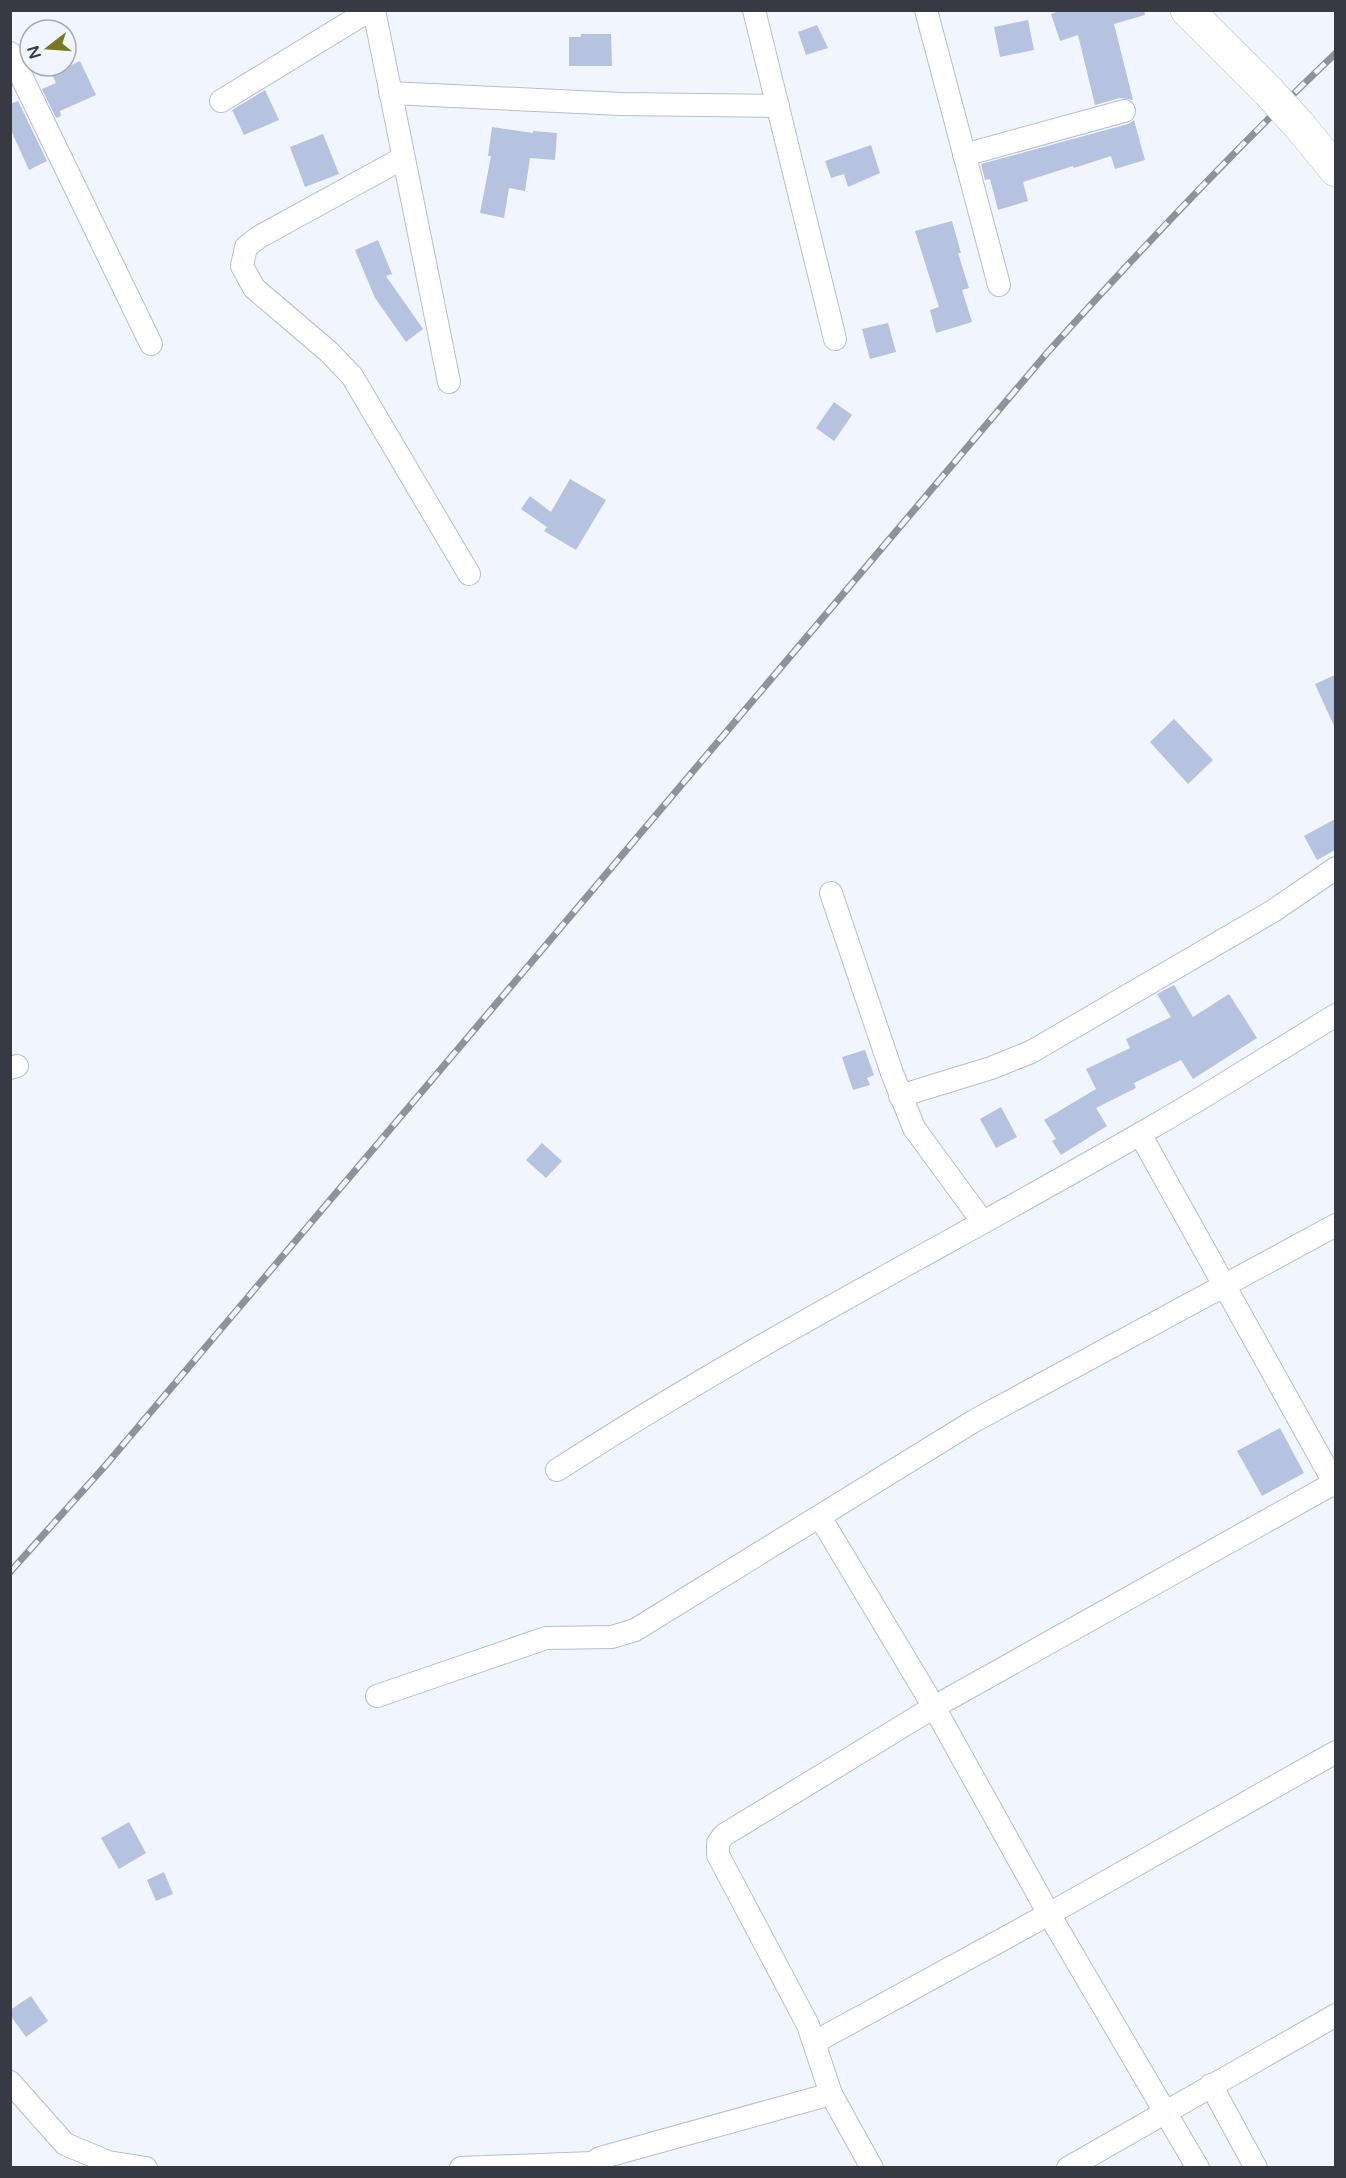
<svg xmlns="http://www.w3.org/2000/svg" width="1346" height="2178" viewBox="0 0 1346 2178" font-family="'Varela Round',sans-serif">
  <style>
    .building { fill: #b6c3e0 }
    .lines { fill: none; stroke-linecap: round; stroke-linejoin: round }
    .street-casing { stroke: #b5bed1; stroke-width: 24 }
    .secondary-casing { stroke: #b5bed1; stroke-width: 34 }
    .street { stroke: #fff; stroke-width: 22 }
    .secondary { stroke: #fff; stroke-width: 33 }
    .rail-casing { stroke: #8e929a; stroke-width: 7 }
    .rail { stroke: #f1f5fd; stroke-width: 4.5; stroke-dasharray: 14; stroke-linecap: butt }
    .secondary-bridge-casing { stroke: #b5bed1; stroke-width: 34; stroke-linecap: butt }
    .secondary-bridge { stroke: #fff; stroke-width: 33 }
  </style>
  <rect width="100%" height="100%" fill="#f1f5fd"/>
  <g class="building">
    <path d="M1062 10H1144L1145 15 1114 24 1133 100 1120 98 1095 105 1078 35 1060 41 1051 14Z"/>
    <path d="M1028 20 1034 50 1000 57 994 27Z"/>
    <path d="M817 25 828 48 806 55 798 32Z"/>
    <path d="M581 34H611L612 66H569V37H581Z"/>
    <path d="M80 61 96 95 60 111 61 116 56 118 42 89 56 83 52 74Z"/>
    <path d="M265 90 279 120 244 135 232 110Z"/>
    <path d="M18 101 47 161 29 170 10 128V104Z"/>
    <path d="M1134 120 1145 160 1115 169 1111 156 1074 168 1073 166 1023 182 1028 201 998 210 990 179 985 180 981 164 1128 124Z"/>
    <path d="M492 127 533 133V131L557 133 555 160 530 158 525 191 509 188 504 218 480 213 491 156H488Z"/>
    <path d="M323 134 339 174 305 187 290 147Z"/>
    <path d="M871 145 880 173 848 187 844 174 831 178 825 161Z"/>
    <path d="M952 221 961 253H958L969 288 962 290 972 322 936 333 930 310 939 307 915 231Z"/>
    <path d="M378 240 392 274 386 276 423 329 406 342 375 298 355 250Z"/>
    <path d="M888 323 896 352 870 359 862 329Z"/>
    <path d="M834 402 852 415 834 441 816 428Z"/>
    <path d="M570 479 606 500 576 550 544 531 547 527 521 509 530 496 551 512Z"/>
    <path d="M1335 675V728L1315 684Z"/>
    <path d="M1174 719 1213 760 1188 784 1150 742Z"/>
    <path d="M1335 819V850L1317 860 1304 836Z"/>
    <path d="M1174 985 1193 1017 1229 994 1257 1038 1193 1079 1181 1060 1134 1083 1136 1088 1096 1108 1107 1126 1061 1155 1052 1141 1056 1139 1044 1120 1096 1089 1086 1069 1130 1048 1126 1039 1171 1017 1157 994Z"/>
    <path d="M865 1050 874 1075 867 1078 870 1085 853 1090 842 1057Z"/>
    <path d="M1001 1107 1017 1137 996 1148 980 1119Z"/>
    <path d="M542 1143 562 1161 546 1178 526 1160Z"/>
    <path d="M1280 1428 1304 1473 1262 1496 1237 1451Z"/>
    <path d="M129 1822 146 1853 119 1869 101 1838Z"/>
    <path d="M164 1872 173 1894 156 1901 147 1880Z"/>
    <path d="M31 1996 48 2021 26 2037 10 2015V2010Z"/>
  </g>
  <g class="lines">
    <g class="street-casing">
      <g id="street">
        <path d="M374 10 449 382"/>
        <path d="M754 10 835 339"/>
        <path d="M926 10 999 285"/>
        <path d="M10 53 151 344"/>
        <path d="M390 93 621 104 778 106"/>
        <path d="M221 101 370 10"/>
        <path d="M964 155 1124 111"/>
        <path d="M403 158 259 237 246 247 242 266 254 288 329 352 352 376 469 574"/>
        <path d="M831 893 892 1073 914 1128 982 1221"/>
        <path d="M10 1068 17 1066"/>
        <path d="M900 1096 991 1068 1031 1052 1273 911 1336 868"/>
        <path d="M1140 1134 1336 1486"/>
        <path d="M557 1470C750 1345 955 1241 1154 1126 1215 1091 1275 1052 1336 1015"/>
        <path d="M820 1517 934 1707 1049 1914 1198 2168"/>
        <path d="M377 1696 546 1638 612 1637 635 1630 974 1421 1336 1225"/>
        <path d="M815 2042 1049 1914 1336 1752"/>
        <path d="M10 2082 65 2144 108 2162 146 2168"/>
        <path d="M1211 2085 1256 2168"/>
        <path d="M461 2168 592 2163"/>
        <path d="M591 2168 592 2163 600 2158 831 2094"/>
        <path d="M872 2168 831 2094 808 2025 718 1855V1843L724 1835 934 1707 1336 1482"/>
        <path d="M1068 2168 1336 2015"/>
      </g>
    </g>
    <g class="secondary-casing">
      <g id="secondary">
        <path d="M1187 10 1269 92"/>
        <path d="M1299 125 1336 170"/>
      </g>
    </g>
    <use href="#street" class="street"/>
    <use href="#secondary" class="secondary"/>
    <g class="rail-casing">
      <path id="rail" d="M10 1572 105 1466 1047 353C1140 250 1235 149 1336 53"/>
    </g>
    <use href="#rail" class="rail"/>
    <g class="secondary-bridge-casing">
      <path id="secondary-bridge" d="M1269 92 1299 125"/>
    </g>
    <use href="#secondary-bridge" class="secondary-bridge"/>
  </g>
  <rect width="1346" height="2178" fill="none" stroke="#373a42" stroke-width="24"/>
  <g transform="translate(48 48) rotate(253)"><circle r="28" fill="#f1f5fd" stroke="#a7aab2" stroke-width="1.5"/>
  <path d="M0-4.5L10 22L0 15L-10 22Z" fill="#77781f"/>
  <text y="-9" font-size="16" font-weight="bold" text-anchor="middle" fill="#373a42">N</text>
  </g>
</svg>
